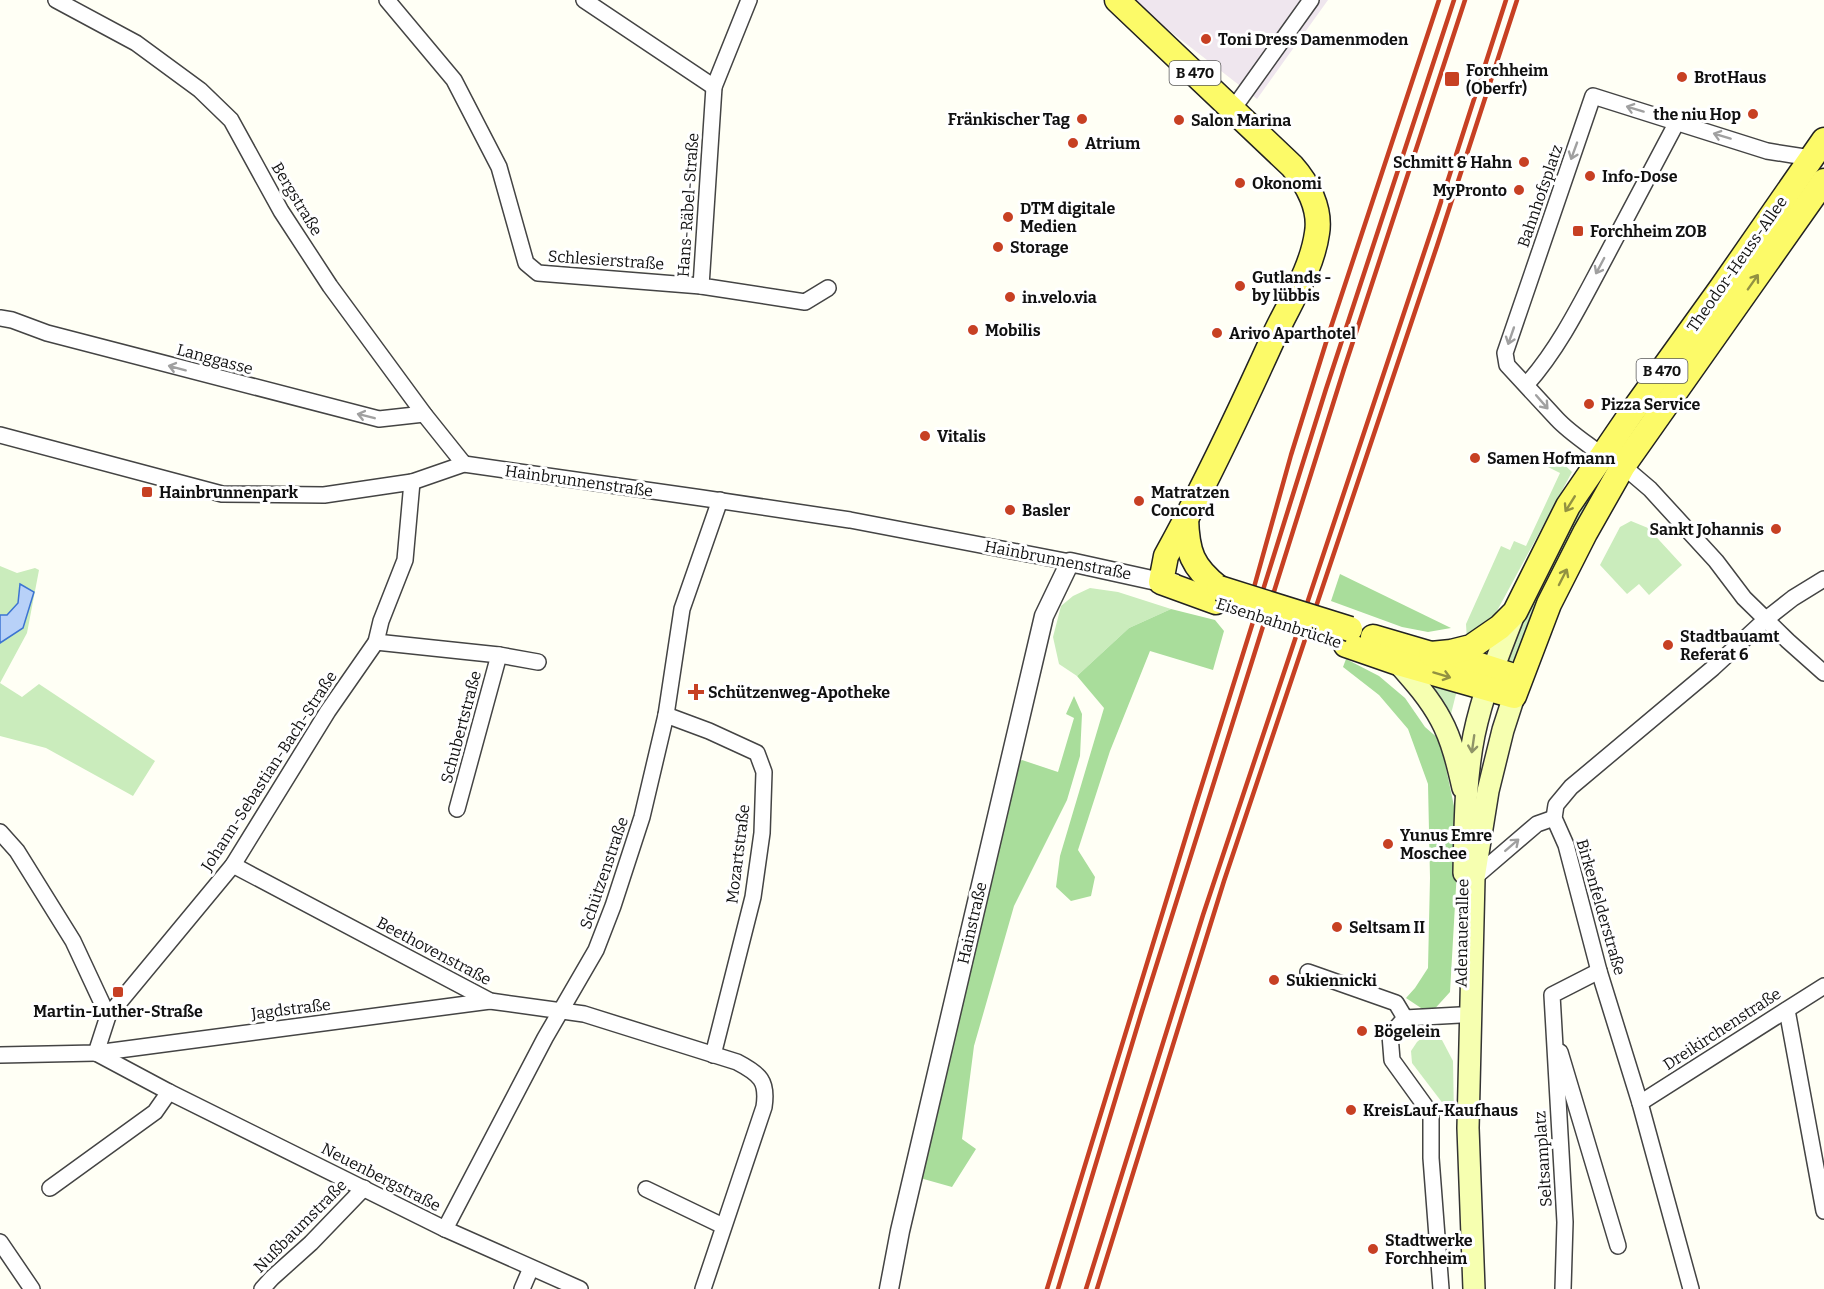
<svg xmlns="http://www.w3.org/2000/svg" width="1824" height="1289" viewBox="0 0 1824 1289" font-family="Bitter,serif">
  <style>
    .industrial { fill: #efe6ee }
    .green { fill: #caecbc }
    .forest { fill: #a9dd9b }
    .water { fill: #b8d1f8; stroke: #3c74d2; stroke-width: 1.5 }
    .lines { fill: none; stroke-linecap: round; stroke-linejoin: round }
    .minor-casing { stroke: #444; stroke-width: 18 }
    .tertiary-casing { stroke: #444; stroke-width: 21 }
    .secondary-casing { stroke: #333; stroke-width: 24 }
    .primary-casing { stroke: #222; stroke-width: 27 }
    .minor { stroke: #fff; stroke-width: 15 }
    .tertiary { stroke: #fff; stroke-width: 18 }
    .secondary { stroke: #f6ffb0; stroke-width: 21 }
    .primary { stroke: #fcfa68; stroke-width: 24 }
    .rail { stroke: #c74023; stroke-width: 4.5 }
    .primary-bridge-casing { stroke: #222; stroke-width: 27; stroke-linecap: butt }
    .primary-bridge { stroke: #fcfa68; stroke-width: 24 }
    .oneway { stroke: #a0a0a0 }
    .oneway2 { stroke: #929141 }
    .oneway3 { stroke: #8f9468 }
    .poi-dot { fill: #c74023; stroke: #fff; stroke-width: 2 }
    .labels { text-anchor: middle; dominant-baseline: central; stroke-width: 6; stroke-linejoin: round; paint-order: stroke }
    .shield { fill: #fff; stroke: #585858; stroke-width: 1.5 }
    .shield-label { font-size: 15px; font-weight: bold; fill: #111 }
    .poi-label { font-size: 16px; font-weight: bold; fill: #111; stroke: #fff; text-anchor: start }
    .street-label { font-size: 16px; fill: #111; stroke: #fff }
  </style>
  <rect width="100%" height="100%" fill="#fffff5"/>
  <path class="industrial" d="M1130 0H1328L1257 99Z"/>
  <g class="green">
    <path d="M1554 455 1572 472 1491 622 1467 641 1466 624 1501 546 1510 550 1514 541 1526 546 1560 473 1548 467Z"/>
    <path d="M1589 488 1596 495 1520 653 1510 664 1506 662 1523 616Z"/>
    <path d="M1631 521 1648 528 1682 565 1649 595 1639 584 1627 594 1600 565 1620 527Z"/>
    <path d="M0 566 17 573 35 568 39 570 27 633 0 683 22 697 39 684 155 761 133 796 46 748 0 736Z"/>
    <path d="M1090 588 1118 592 1171 609 1129 628 1077 676 1059 664 1053 637 1061 606 1073 596Z"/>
    <path d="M1433 683 1457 690 1451 714 1447 715 1429 687Z"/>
    <path d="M1424 1036 1442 1040 1453 1061 1454 1118 1412 1063 1411 1051 1417 1042Z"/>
  </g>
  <g class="forest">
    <path d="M1340 574 1451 628 1428 632 1402 627 1331 601Z"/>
    <path d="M1171 609 1215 620 1224 631 1213 670 1150 651 1110 751 1078 850 1095 877 1091 896 1071 901 1056 887 1060 856 1104 708 1077 676 1129 628Z"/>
    <path d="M1346 659 1379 676 1405 698 1425 727 1440 740 1454 806 1457 870 1450 992 1430 1014 1406 998 1415 988 1428 968 1430 878 1428 784 1408 729 1379 695 1343 667Z"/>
    <path d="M1074 696 1082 714 1080 756 1067 800 1014 906 974 1046 962 1139 976 1149 952 1187 920 1178 1018 762 1022 760 1058 772 1074 718 1066 714Z"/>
  </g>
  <path class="water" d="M20 584 34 592 23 628 0 643V615H7L18 603Z"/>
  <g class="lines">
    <g class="minor-casing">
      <g id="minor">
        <path d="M56 0 136 43 200 90 231 120 281 211 330 286 424 414 464 464"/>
        <path d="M387 0 454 80 499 167 526 263 538 273 701 286"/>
        <path d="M584 0 714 87"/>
        <path d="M749 0 714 87 701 286 805 302 828 288"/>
        <path d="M1233 109 1311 0"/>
        <path d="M0 318 12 320 47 333 379 419 424 414"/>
        <path d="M1527 384C1559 348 1581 303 1604 260 1628 214 1653 168 1677 122"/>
        <path d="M0 435 222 494 324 495 412 482 464 464 702 498 850 520 1070 562"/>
        <path d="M1603 456C1588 444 1570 433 1557 419L1507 365 1505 353 1593 96 1767 151 1811 158"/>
        <path d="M1623 466 1650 489 1716 561 1744 598 1788 641 1824 673"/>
        <path d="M376 642 499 655 538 662"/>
        <path d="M666 715 709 731 757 753 764 772 762 833 753 897 713 1055"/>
        <path d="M457 809 499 655"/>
        <path d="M0 832 17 851 73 941 108 1016"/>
        <path d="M233 865 490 1001 584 1014 737 1062C760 1074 768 1081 764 1107L703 1289"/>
        <path d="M1474 878 1537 824 1554 818"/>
        <path d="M1308 972 1396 1003 1405 1018"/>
        <path d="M1787 1010 1824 1211"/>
        <path d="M1560 1052 1618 1246"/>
        <path d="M96 1053 108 1016 233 865 328 711 376 642 381 621 405 560 412 482"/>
        <path d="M96 1053 169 1092 445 1229 580 1289"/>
        <path d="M0 1055 96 1053 490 1001"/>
        <path d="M1640 1103 1824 986"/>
        <path d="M50 1188 155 1112 169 1092"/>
        <path d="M646 1189 723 1226"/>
        <path d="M445 1229 545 1038 596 950 613 906 642 817 666 715 682 609 720 500"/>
        <path d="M0 1242 32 1289"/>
        <path d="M262 1289 272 1278 311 1243 364 1188"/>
        <path d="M522 1289 531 1268"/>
        <path d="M1441 1289 1431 1158V1114L1392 1060 1390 1035 1405 1018 1460 1015"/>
        <path d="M1563 1289 1565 1222 1552 995 1599 971"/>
        <path d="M1691 1289 1640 1103 1599 971 1566 845 1554 818 1556 805 1571 787 1713 668 1765 620 1793 598 1824 579"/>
      </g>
    </g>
    <g class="tertiary-casing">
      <path id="tertiary" d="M889 1289 900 1231 1044 616 1070 562 1161 582 1174 583"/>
    </g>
    <g class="secondary-casing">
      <g id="secondary">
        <path d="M1398 663C1414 681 1430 699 1441 720 1452 740 1458 766 1463 788"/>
        <path d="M1464 873C1465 827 1465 780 1474 735 1483 692 1499 653 1515 612"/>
        <path d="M1474 1289 1468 1128 1474 878 1488 791 1503 730 1514 696"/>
      </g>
    </g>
    <g class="primary-casing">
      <g id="primary">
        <path d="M1117 0 1292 166C1308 184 1321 209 1317 233 1312 269 1290 302 1275 334 1241 409 1206 484 1166 556L1161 582 1216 602"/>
        <path d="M1186 518C1187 552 1192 567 1219 588"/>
        <path d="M1373 637 1431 654 1464 660 1520 678"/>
        <path d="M1346 645 1398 663 1514 696 1549 604 1585 533 1623 466 1824 181"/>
        <path d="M1431 654 1451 652 1471 647 1500 627 1515 612 1568 506 1630 415 1722 287 1824 140"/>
      </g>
    </g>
    <use href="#minor" class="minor"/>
    <use href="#tertiary" class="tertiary"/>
    <use href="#secondary" class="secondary"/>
    <use href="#primary" class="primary"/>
    <g class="rail">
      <path d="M1246 616 1291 455 1329 333 1439 0"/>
      <path d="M1047 1289 1195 807 1326 389 1454 0"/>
      <path d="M1058 1289 1142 1011 1344 369 1465 0"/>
      <path d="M1086 1289 1203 915 1438 211 1506 0"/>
      <path d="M1097 1289 1224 881 1437 246 1517 0"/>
    </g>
    <g class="primary-bridge-casing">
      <path id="primary-bridge" d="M1219 588 1350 629"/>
    </g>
    <use href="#primary-bridge" class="primary-bridge"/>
  </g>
  <defs><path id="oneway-shaft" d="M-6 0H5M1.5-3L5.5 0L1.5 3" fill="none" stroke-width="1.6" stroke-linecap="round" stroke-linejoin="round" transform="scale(1.5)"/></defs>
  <g class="oneway">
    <use href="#oneway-shaft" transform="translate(1635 109) rotate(-163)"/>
    <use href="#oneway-shaft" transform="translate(1722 136) rotate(-163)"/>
    <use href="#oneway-shaft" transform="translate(1574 151) rotate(110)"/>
    <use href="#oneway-shaft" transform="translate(1600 266) rotate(118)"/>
    <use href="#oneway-shaft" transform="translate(1511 336) rotate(109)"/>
    <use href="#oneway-shaft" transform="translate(177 368) rotate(-165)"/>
    <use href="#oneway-shaft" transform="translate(1542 402) rotate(49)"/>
    <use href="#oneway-shaft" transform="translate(366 416) rotate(-166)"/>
    <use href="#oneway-shaft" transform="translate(1512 845) rotate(-41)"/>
  </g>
  <g class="oneway2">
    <use href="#oneway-shaft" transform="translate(1753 282) rotate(-55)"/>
    <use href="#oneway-shaft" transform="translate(1570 504) rotate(122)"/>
    <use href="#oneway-shaft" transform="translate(1563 577) rotate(-63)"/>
    <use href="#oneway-shaft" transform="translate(1442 675) rotate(17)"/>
  </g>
  <use class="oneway3" href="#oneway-shaft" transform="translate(1473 744) rotate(98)"/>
  <g class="poi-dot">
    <circle cx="1206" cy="39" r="6"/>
    <circle cx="1682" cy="77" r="6"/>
    <rect x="1444" y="71" width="16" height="16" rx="3"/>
    <circle cx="1753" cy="114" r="6"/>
    <circle cx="1082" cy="119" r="6"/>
    <circle cx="1179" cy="120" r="6"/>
    <circle cx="1073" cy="143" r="6"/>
    <circle cx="1524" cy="162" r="6"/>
    <circle cx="1590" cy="176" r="6"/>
    <circle cx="1240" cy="183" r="6"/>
    <circle cx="1519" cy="190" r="6"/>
    <circle cx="1008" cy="217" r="6"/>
    <rect x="1572" y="225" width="12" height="12" rx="3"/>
    <circle cx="998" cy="247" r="6"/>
    <circle cx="1240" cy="286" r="6"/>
    <circle cx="1010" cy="297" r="6"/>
    <circle cx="973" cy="330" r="6"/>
    <circle cx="1217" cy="333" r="6"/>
    <circle cx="1589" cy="404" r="6"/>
    <circle cx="925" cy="436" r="6"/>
    <circle cx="1475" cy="458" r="6"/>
    <rect x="141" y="486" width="12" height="12" rx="3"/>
    <circle cx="1139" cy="501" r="6"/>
    <circle cx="1010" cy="510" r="6"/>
    <circle cx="1776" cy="529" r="6"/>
    <circle cx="1668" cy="645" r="6"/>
    <path d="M693 683h6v6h6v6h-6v6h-6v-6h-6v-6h6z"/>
    <circle cx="1388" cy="844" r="6"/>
    <circle cx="1337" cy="927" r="6"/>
    <circle cx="1274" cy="980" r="6"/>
    <rect x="112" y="986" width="12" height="12" rx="3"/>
    <circle cx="1362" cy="1031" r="6"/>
    <circle cx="1351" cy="1110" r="6"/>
    <circle cx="1373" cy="1249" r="6"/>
  </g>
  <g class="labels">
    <g class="shield">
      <rect x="1169.5" y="61" width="51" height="24" rx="4.5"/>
      <rect x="1636.5" y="359" width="51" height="24" rx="4.5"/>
    </g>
    <g class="shield-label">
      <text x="1195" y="73">B 470</text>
      <text x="1662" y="371">B 470</text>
    </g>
    <g class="poi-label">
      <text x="1218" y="39">Toni Dress Damenmoden</text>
      <text x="1466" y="70">Forchheim<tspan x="1466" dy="18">(Oberfr)</tspan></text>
      <text x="1694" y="77">BrotHaus</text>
      <text x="1741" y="114" text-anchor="end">the niu Hop</text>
      <text x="1070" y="119" text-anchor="end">Fränkischer Tag</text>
      <text x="1191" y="120">Salon Marina</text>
      <text x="1085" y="143">Atrium</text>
      <text x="1512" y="162" text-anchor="end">Schmitt &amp; Hahn</text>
      <text x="1602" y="176">Info-Dose</text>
      <text x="1252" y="183">Okonomi</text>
      <text x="1507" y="190" text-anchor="end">MyPronto</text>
      <text x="1020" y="208">DTM digitale<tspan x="1020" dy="18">Medien</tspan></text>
      <text x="1590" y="231">Forchheim ZOB</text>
      <text x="1010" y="247">Storage</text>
      <text x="1252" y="277">Gutlands -<tspan x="1252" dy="18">by lübbis</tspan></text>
      <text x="1022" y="297">in.velo.via</text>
      <text x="985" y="330">Mobilis</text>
      <text x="1229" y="333">Arivo Aparthotel</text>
      <text x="1601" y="404">Pizza Service</text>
      <text x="937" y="436">Vitalis</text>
      <text x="1487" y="458">Samen Hofmann</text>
      <text x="159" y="492">Hainbrunnenpark</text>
      <text x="1151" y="492">Matratzen<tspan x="1151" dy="18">Concord</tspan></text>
      <text x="1022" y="510">Basler</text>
      <text x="1764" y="529" text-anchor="end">Sankt Johannis</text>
      <text x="1680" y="636">Stadtbauamt<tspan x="1680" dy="18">Referat 6</tspan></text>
      <text x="708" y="692">Schützenweg-Apotheke</text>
      <text x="1400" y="835">Yunus Emre<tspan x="1400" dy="18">Moschee</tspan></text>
      <text x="1349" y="927">Seltsam II</text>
      <text x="1286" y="980">Sukiennicki</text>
      <text x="118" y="1011" text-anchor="middle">Martin-Luther-Straße</text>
      <text x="1374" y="1031">Bögelein</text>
      <text x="1363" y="1110">KreisLauf-Kaufhaus</text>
      <text x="1385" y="1240">Stadtwerke<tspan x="1385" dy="18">Forchheim</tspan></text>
    </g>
    <g class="street-label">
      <text transform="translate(1540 196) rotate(-71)">Bahnhofsplatz</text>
      <text transform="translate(297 199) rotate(59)">Bergstraße</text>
      <text transform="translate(688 205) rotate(-86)">Hans-Räbel-Straße</text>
      <text transform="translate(606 260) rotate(4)">Schlesierstraße</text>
      <text transform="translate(1737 264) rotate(-55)">Theodor-Heuss-Allee</text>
      <text transform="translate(215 359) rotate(15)">Langgasse</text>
      <text transform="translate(579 481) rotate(8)">Hainbrunnenstraße</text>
      <text transform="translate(1058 560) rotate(11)">Hainbrunnenstraße</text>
      <text transform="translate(1279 623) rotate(18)">Eisenbahnbrücke</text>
      <text transform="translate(461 727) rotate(-75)">Schubertstraße</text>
      <text transform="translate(269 771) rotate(-57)">Johann-Sebastian-Bach-Straße</text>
      <text transform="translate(738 854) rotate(-83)">Mozartstraße</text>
      <text transform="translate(604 873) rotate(-71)">Schützenstraße</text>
      <text transform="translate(1601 907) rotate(74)">Birkenfelderstraße</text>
      <text transform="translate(972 923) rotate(-77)">Hainstraße</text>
      <text transform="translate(1462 933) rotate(-89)">Adenauerallee</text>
      <text transform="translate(434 951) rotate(28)">Beethovenstraße</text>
      <text transform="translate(291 1009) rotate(-7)">Jagdstraße</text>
      <text transform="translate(1722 1029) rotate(-33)">Dreikirchenstraße</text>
      <text transform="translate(1543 1159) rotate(-94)">Seltsamplatz</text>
      <text transform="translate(381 1177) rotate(27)">Neuenbergstraße</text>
      <text transform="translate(300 1226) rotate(-45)">Nußbaumstraße</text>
    </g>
  </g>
</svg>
